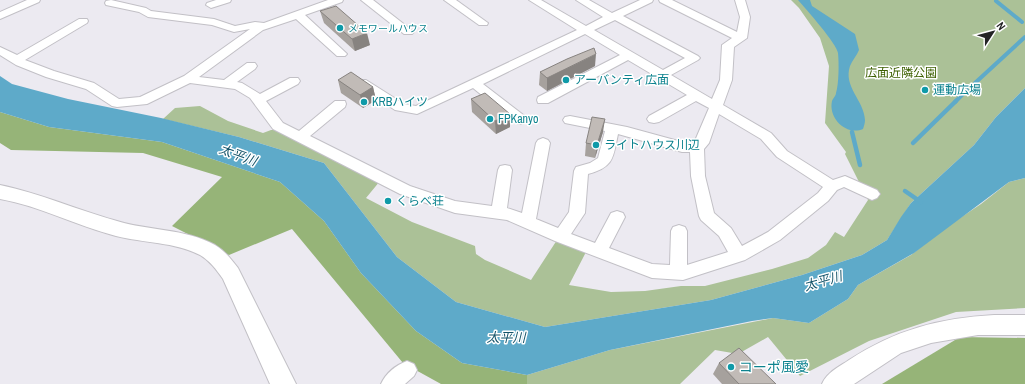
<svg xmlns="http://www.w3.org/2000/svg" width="1025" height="384" viewBox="0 0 1025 384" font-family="'Archivo Narrow','Noto Sans JP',sans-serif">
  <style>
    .green { fill: #abc197 }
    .forest { fill: #96b478 }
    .water { fill: #5eaac9 }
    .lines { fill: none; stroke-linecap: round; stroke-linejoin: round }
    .stream-far1 { stroke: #5eaac9; stroke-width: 4 }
    .stream { stroke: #5eaac9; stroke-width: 4.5 }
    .minor-casing { stroke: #c2c0c6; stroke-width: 2 }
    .tertiary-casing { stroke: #c2c0c6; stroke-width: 2 }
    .minor { fill: #fff; fill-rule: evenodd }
    .tertiary { fill: #fff; fill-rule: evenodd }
    .wall { fill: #a6a19d }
    .shaded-wall { fill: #878380 }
    .building { fill: #c1bbb7; stroke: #878380 }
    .culture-dot { fill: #0f9aa8; stroke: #fff; stroke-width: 1.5 }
    .labels { text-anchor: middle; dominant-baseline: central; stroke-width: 3; stroke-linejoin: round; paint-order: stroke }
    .far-culture-label { font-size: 10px; fill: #0d838f; stroke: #fff; text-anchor: start }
    .park-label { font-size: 12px; fill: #3c5f01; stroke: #fff }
    .culture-label { font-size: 12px; fill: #0d838f; stroke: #fff; text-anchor: start }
    .water-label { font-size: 13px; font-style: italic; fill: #15546a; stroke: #fff }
    .near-culture-label { font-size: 14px; fill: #0d838f; stroke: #fff; text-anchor: start }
  </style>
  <rect width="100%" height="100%" fill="#eceaf1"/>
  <g class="green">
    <path d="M791 0H1025V88L996 117 974 145 911 203 887 240 862 255 802 275 711 300 545 327 456 302 397 257 324 163 239 137 163 119 175 108 200 106 228 121 263 133 271 130H278L380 181 366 198 412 222 475 246 476 254 485 260 531 280 557 240 586 252 569 285 611 292 645 291 681 286H705L772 269 808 258 826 245 835 232 844 237 868 200 845 154 846 152 825 123 829 66 820 38 799 8Z"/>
    <path d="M1025 178V308L956 312 869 341 800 376 768 337 738 354 715 350 680 384H527V375L610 350 773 318 809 323 848 299 858 285 911 255 948 226 981 204 1009 182Z"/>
  </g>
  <g class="forest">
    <path d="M0 112 49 127 162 142 280 182 324 221 361 273 416 331 462 363 527 375V384H441L403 363 292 229 229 255 172 226 222 177 143 153 11 150 0 143Z"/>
    <path d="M960 337 1025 338V384H882Z"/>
  </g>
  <g class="water">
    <path d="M798 0H810L812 6 855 34 859 50C857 55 852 61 850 66 843 87 864 100 865 120 865 123 864 126 863 129 847 136 828 119 832 101 833 98 836 96 836 93 839 84 839 62 838 53 837 44 806 9 798 0Z"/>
    <path d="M0 76 12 84 68 99 161 118 239 137 324 163 397 257 456 302 545 327 711 300 802 275 862 255 887 240 901 217 911 203 974 145 996 117 1025 88V178L1009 182 914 253 858 285 848 299 809 323 773 318 752 321 610 350 527 375 462 363 416 331 361 273 324 221 280 182 162 142 49 127 0 112Z"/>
  </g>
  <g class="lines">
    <g class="stream-far1">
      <path d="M996 1 1022 22"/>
      <path d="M975 83 1025 37"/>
      <path d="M955 102 967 90"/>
    </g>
    <g class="stream">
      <path d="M852 132 860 165"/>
      <path d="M913 143 956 101"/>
      <path d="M905 191 921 202"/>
    </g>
    <g class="minor-casing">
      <g id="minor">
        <path d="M27 0H40L39 2 0 19V12Z"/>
        <path d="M111 0 146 8 151 11 214 19 235 26 255 22 264 23 328 0H343L342 2 305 15 345 52 347 54 345 56H337L296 19 263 30 199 77 224 80 247 63H255L257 66 255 69 237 82 242 83 260 94 290 78H298L300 81 298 84 266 101 283 123 299 131 335 101H345L346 104 345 107 310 136 410 186 455 201 492 206 498 170 500 166 505 165 510 166 512 170 507 208 522 213 536 143 538 140 543 138 548 140 550 143 536 219 558 228 569 212 574 171 576 167 590 163 598 158 605 131 565 123 563 120 565 117 570 116 627 127 682 142 694 143 709 108 696 101 659 122 654 123 649 122 647 119 649 116 687 95 628 60 548 103H538L537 100 538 97 620 55 585 34 483 84 526 117 528 120 526 123 521 124 516 123 473 88 417 114 395 110 358 86 356 83 358 80H366L404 104 416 106 577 30 529 0H541L586 26 603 17 576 0H589L612 13 640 0H653L652 2 623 16 698 56 700 58 698 60 671 75 712 99 720 80 722 45 732 38 660 2 659 0H672L737 32 740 17 735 0H745L750 17 747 38 734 47 732 80 723 105 771 133 787 151 833 180 845 176 877 190 880 194 877 198 872 200 844 187 837 190 828 201 780 240 745 260 683 280 652 278 555 241 507 220 455 213 400 194 273 129 250 98 235 89 190 83 147 104 117 107 112 106 86 89 46 77 16 65 0 55V47L17 55 79 19H87L88 21 87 23 25 60 54 71 94 83 119 99 140 97 184 76 250 29 234 32 212 25 148 17 139 12 106 5 105 3 106 1ZM615 20 685 58 663 70 594 30ZM719 114 761 139 777 157 823 187 818 193 768 232 742 246 731 228 714 213 705 176 704 149 709 143ZM618 134 682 152H690L691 176 699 216 701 220 719 236 728 252 687 265V231L685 227 679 225 673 227 671 231 670 265 652 264 609 248 625 217 623 213 617 211 611 213 595 243 571 234 585 213 588 174C614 167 613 158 618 134Z"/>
        <path d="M216 0H231L230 2 211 8 206 5 207 3Z"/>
        <path d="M361 0H373L414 32 412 34H404Z"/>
        <path d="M444 0H456L488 23 487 25H479Z"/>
        <path d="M407 361 414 364 417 370 414 376 405 384H381C386 373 396 365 407 361Z"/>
      </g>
    </g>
    <g class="tertiary-casing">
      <g id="tertiary">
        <path d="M0 185C40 193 77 210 117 221 149 231 184 228 215 245 225 251 231 259 238 268L296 384H270L223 279C216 269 210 261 200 255 175 242 143 243 116 236 77 226 40 206 0 199Z"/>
        <path d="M994 315H1025V335H978L931 343 901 353 854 384H822C827 372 839 367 849 360 895 330 939 318 994 315Z"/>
      </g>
    </g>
    <use href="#minor" class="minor"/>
    <use href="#tertiary" class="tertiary"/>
  </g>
  <g class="wall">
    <path d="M320 11 370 45 355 51 324 23Z"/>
    <path d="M595 66 547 91 539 85 540 72Z"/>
    <path d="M338 80 373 87 376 100 363 108 341 93Z"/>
    <path d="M471 99 510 114V127L496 134 472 112Z"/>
    <path d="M603 132 595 158 585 156 586 143Z"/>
    <path d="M719 363 776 384H722L713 374Z"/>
  </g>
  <g class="shaded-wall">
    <path d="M367 33 370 45 355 51 352 39Z"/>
    <path d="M596 54 595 66 547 91V78Z"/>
    <path d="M373 87 376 100 363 108 360 95Z"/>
    <path d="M510 114V127L496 134 495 121Z"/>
    <path d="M605 119 603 132 595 158 597 145Z"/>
  </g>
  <g class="building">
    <path d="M336 6 367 33 352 39 320 11Z"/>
    <path d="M594 48 596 54 547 78 540 72 567 59Z"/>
    <path d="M351 72 373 87 360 95 338 80Z"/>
    <path d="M485 93 510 114 495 121 471 99Z"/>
    <path d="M592 117 605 119 597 145 586 143Z"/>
    <path d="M739 348 776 384H739L719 363Z"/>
  </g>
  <g class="culture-dot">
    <circle cx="340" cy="28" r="4"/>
    <circle cx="566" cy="80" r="4"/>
    <circle cx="925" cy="90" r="4"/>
    <circle cx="364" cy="102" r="4"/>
    <circle cx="490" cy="119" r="4"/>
    <circle cx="596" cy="145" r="4"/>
    <circle cx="388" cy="201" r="4"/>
    <circle cx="731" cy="367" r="4"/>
  </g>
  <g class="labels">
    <g class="far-culture-label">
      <text x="348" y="28">メモワールハウス</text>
    </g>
    <g class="park-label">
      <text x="901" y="73">広面近隣公園</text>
    </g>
    <g class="culture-label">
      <text x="574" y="80">アーバンティ広面</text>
      <text x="933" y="90">運動広場</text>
      <text x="372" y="102">KRBハイツ</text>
      <text x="498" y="119">FPKanyo</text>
      <text x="604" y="145">ライトハウス川辺</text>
      <text x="396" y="201">くらべ荘</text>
    </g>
    <g class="water-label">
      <text transform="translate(238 155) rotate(20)">太平川</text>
      <text transform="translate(823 281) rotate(-16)">太平川</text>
      <text x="506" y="337">太平川</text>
    </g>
    <g class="near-culture-label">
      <text x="739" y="367">コーポ風愛</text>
    </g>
  </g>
  <g transform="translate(993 32) rotate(54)" stroke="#ffffff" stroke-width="3" paint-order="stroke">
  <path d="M0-3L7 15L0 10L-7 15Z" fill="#232325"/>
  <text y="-6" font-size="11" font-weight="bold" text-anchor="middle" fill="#232325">N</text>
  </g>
</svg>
